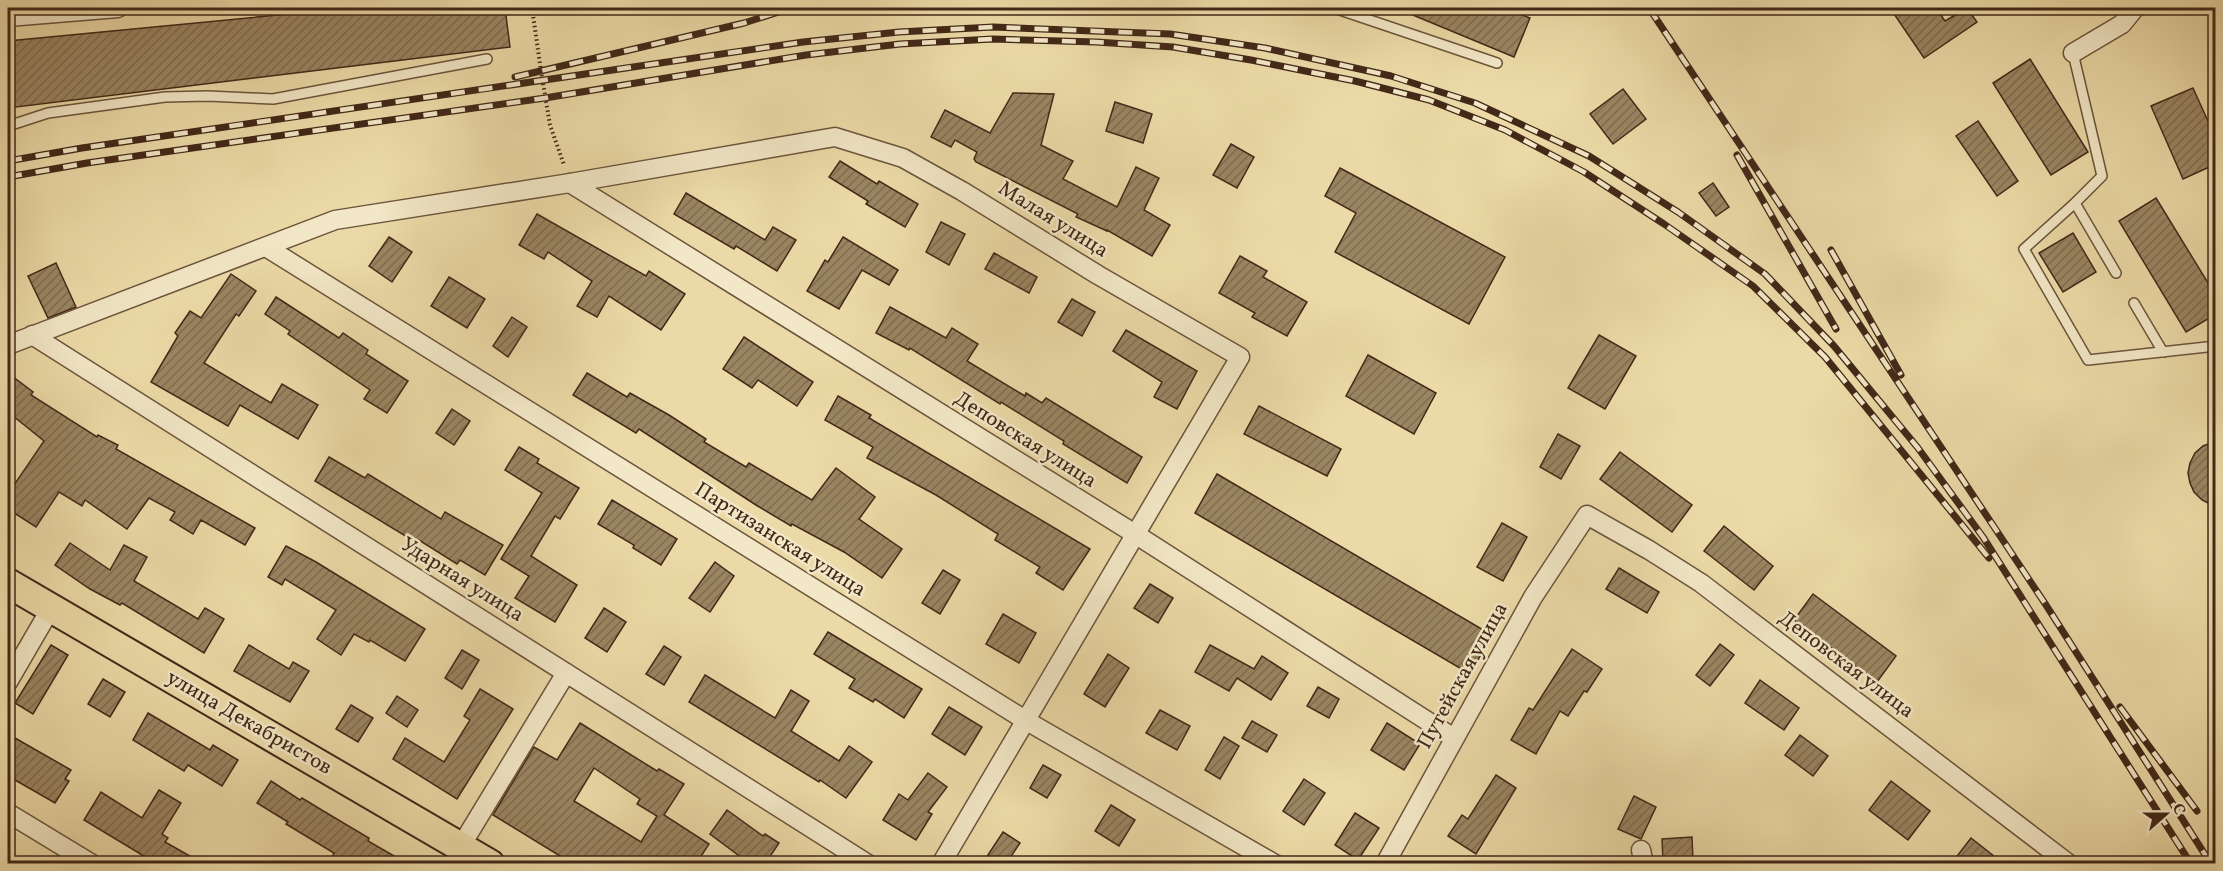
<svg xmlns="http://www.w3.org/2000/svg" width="2223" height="871" viewBox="0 0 2223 871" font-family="Vollkorn,serif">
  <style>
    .building { fill: url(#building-hatch); stroke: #422818; stroke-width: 1.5; fill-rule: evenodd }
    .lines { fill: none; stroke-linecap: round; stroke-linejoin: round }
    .lane-casing { stroke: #6c543c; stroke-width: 12 }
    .street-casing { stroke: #6c543c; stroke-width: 21 }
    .primary-casing { stroke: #422818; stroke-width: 32 }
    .path { stroke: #422818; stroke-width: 4; stroke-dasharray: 1.5 3; stroke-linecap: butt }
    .lane { stroke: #f2e7c6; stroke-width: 9 }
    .street { stroke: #f2e7c6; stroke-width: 18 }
    .primary { stroke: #ebdaa7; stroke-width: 28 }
    .rail-casing { stroke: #422818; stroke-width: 7 }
    .rail { stroke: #f2e7c6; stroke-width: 4.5; stroke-dasharray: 14; stroke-linecap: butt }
    .labels { text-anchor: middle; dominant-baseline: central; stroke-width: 5; stroke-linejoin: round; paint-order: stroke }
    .street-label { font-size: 21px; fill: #422818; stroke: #f2e7c6 }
  </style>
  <defs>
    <pattern id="building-hatch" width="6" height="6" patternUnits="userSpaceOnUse" patternTransform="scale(1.5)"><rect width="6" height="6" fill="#9a8562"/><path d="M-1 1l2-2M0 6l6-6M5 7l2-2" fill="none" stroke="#7f6d50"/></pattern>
  </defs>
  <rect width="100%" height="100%" fill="#ebdaa7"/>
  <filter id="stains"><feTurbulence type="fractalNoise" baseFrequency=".00333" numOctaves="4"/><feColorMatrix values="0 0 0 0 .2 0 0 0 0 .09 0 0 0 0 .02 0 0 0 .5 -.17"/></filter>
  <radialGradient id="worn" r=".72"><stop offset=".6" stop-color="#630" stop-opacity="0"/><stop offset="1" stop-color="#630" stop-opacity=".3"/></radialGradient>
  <g class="building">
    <path d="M351 8H505L510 47 8 108V41Z"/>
    <path d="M1396 8H1504L1530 18 1514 57Z"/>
    <path d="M1890 8H1936L1945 21 1967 8 1977 22 1924 58Z"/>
    <path d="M2030 59 2088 152 2051 175 1993 83Z"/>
    <path d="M2193 88 2216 139V164L2183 179 2151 106Z"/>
    <path d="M1623 89 1646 119 1613 144 1590 114Z"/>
    <path d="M1013 93 1054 94 1041 145 1073 161 1063 179 1117 207 1136 167 1159 178 1144 210 1170 225 1152 256 1107 230V231L1076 217 1078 214 976 162 974 159 977 152 955 140 951 147 931 137 945 110 990 133Z"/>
    <path d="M1115 102 1152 114 1143 143 1106 131Z"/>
    <path d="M1978 121 2018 181 1997 196 1956 136Z"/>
    <path d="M1231 144 1254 157 1237 188 1213 175Z"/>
    <path d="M840 161 877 184 879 181 918 204 905 227 866 204 868 201 829 177Z"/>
    <path d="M1340 168 1505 257 1469 324 1335 252 1356 213 1325 196Z"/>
    <path d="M1713 183 1729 207 1716 216 1699 193Z"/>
    <path d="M686 193 765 240 773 227 796 240 777 271 736 246 734 249 674 214Z"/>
    <path d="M2156 198 2216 296V314L2186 332 2119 221Z"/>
    <path d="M537 214 646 276 649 271 685 294 661 330 609 296 597 317 577 306 592 281 548 252 544 259 519 245Z"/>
    <path d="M941 222 965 234 949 265 926 252Z"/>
    <path d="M2073 233 2096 272 2063 292 2039 253Z"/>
    <path d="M389 237 412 252 392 282 369 266Z"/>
    <path d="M843 237 898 270 889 285 862 270 839 309 807 291 825 260 828 262Z"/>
    <path d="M994 253 1037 277 1029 293 985 269Z"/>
    <path d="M1240 256 1267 271 1263 277 1307 302 1287 336 1252 317 1255 313 1219 293Z"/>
    <path d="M56 263 76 307 48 318 28 276Z"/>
    <path d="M231 274 256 291 239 316 236 314 204 363 271 403 282 384 318 405 298 439 240 405 228 426 151 382 178 336 175 333 190 311 201 318Z"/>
    <path d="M449 277 485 299 467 328 431 306Z"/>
    <path d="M276 297 339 338 343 333 368 350 366 354 408 381 387 413 364 399 370 390 288 334 290 331 265 314Z"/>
    <path d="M1072 299 1095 312 1082 336 1058 322Z"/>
    <path d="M890 307 946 338 952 328 978 344 967 361 1025 396 1026 393 1042 403 1046 398 1142 457 1127 483 1063 444 1064 441 1001 402 1000 404 910 348 909 350 876 333Z"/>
    <path d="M512 317 527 327 508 357 493 346Z"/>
    <path d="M1126 330 1197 371 1177 409 1154 397 1162 382 1113 351Z"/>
    <path d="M1599 335 1636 356 1605 409 1568 388Z"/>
    <path d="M744 337 813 382 797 406 758 380 752 388 723 369Z"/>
    <path d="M1368 355 1436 393 1414 434 1346 396Z"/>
    <path d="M8 373 33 392 31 395 97 437 98 435 118 445 116 449 255 528 245 545 201 520 193 534 170 520 175 512 149 498 127 529 85 500 82 506 59 492 36 527 8 509V494L44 441 8 412Z"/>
    <path d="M587 373 627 397 630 393 669 415 706 439 704 442 746 467 749 463 812 500 836 468 875 497 859 519 902 549 882 578 844 552 792 524 791 526 756 505 639 429 636 433 573 395Z"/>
    <path d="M838 396 871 415 869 418 1090 549 1063 590 1036 573 1040 567 995 540 998 534 936 495 867 458 873 447 825 420Z"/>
    <path d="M1259 406 1341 449 1327 476 1244 434Z"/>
    <path d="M452 409 470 421 454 445 436 433Z"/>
    <path d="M1558 434 1580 446 1561 479 1540 467Z"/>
    <path d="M2216 441V507L2202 500 2194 492 2190 483 2188 473 2190 463 2195 453 2203 446Z"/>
    <path d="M519 447 539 459 537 463 579 488 560 519 555 516 531 556 577 585 555 622 515 598 529 576 501 559 542 493 505 470Z"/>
    <path d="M1620 452 1692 505 1672 532 1600 479Z"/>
    <path d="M329 457 365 478 368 474 441 519 445 512 503 545 485 575 460 560 457 564 419 540 417 543 315 481Z"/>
    <path d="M1217 474 1492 635 1470 674 1195 513Z"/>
    <path d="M612 500 677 539 661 565 633 548 634 545 598 524Z"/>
    <path d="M1502 523 1527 537 1503 581 1477 567Z"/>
    <path d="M1724 526 1773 566 1754 590 1704 551Z"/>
    <path d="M70 543 110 570 124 545 147 557 134 581 198 619 205 608 224 619 204 653 122 603 120 605 90 589 55 565Z"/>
    <path d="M286 546 316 562 425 629 405 661 370 640 369 642 354 634 341 655 317 639 336 610 285 579 282 585 268 577Z"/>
    <path d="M715 562 734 576 710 612 689 598Z"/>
    <path d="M1619 568 1659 592 1647 613 1606 589Z"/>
    <path d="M943 570 960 580 940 614 922 603Z"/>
    <path d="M1150 584 1173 598 1158 623 1134 608Z"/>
    <path d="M1813 594 1896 656 1877 682 1794 620Z"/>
    <path d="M604 608 626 622 607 652 585 638Z"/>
    <path d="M1003 614 1036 633 1019 663 986 644Z"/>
    <path d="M828 632 922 689 904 718 875 699 873 702 849 688 855 679 814 654Z"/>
    <path d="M1720 644 1734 655 1710 686 1696 675Z"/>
    <path d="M51 645 68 655 33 714 15 703Z"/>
    <path d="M249 645 289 669 293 662 309 671 290 702 234 671Z"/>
    <path d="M1210 645 1254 669 1262 656 1288 673 1271 700 1237 678 1229 691 1195 672Z"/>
    <path d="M664 646 681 657 664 685 646 674Z"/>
    <path d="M1572 649 1602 669 1587 692 1584 691 1568 716 1560 711 1536 754 1511 740 1529 708 1533 710Z"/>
    <path d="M462 650 479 660 462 689 445 678Z"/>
    <path d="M1108 654 1129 668 1105 707 1084 694Z"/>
    <path d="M705 675 775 718 791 690 809 701 791 731 839 761 849 746 872 762 846 798 820 780 819 782 689 702Z"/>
    <path d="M103 679 125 692 110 717 88 704Z"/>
    <path d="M1760 680 1799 708 1784 730 1745 703Z"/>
    <path d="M1318 687 1339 699 1329 718 1307 706Z"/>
    <path d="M480 689 513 709 457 799 393 759 405 738 444 762 470 720 464 716Z"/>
    <path d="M397 696 418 710 407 727 386 713Z"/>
    <path d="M351 705 373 718 358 742 336 729Z"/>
    <path d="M949 707 982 727 965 755 932 734Z"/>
    <path d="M1160 710 1190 726 1177 750 1146 733Z"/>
    <path d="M148 713 210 750 213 745 238 760 222 786 188 765 184 771 133 740Z"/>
    <path d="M1252 721 1277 735 1267 752 1242 738Z"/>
    <path d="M580 723 657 771 659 769 684 784 664 815 709 844 696 864H573L493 815 534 747 557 760ZM594 768 640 799 637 804 657 816 641 842 574 801Z"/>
    <path d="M1387 723 1420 744 1404 770 1371 750Z"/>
    <path d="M8 734 71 770 65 779 69 781 55 803 8 776Z"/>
    <path d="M1800 735 1828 756 1813 776 1785 755Z"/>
    <path d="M1224 737 1239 746 1220 779 1205 770Z"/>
    <path d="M1043 765 1061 775 1047 798 1030 788Z"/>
    <path d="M928 773 947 787 928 812 932 814 916 840 883 820 899 794 908 800Z"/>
    <path d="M1496 775 1516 788 1476 854 1448 836 1462 815 1468 819Z"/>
    <path d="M1304 779 1325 793 1304 825 1283 811Z"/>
    <path d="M271 781 300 800 302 798 325 812 369 838 368 841 408 864H328L334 853 286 824 288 822 257 803Z"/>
    <path d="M1891 781 1930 811 1908 840 1869 810Z"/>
    <path d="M159 790 181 803 162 834 168 838 165 842 204 864H157L84 820 101 792 142 818Z"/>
    <path d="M1634 796 1656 807 1641 839 1618 829Z"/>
    <path d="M1111 805 1135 820 1119 846 1095 831Z"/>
    <path d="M727 810 763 836 765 834 779 843 765 864H750L710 834Z"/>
    <path d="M1355 813 1379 828 1358 860 1335 845Z"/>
    <path d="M1003 832 1020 843 1006 864H982Z"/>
    <path d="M1692 837 1693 861 1663 862 1662 839Z"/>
    <path d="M1971 838 2004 864H1951Z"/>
  </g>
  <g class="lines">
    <g class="lane-casing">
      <g id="lane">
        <path d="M1334 8 1497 63"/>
        <path d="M2073 53 2102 176 2075 203 2116 273"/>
        <path d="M8 126 48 113 165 97 208 96 273 99 487 59"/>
        <path d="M2075 203 2024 249 2088 360 2216 346"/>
        <path d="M2134 303 2163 352"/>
      </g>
    </g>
    <g class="street-casing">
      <g id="street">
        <path d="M8 17 118 8"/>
        <path d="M2073 53 2122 24 2135 8"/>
        <path d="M570 183 1135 534 1454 738"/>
        <path d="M266 247 1025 720 1275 864"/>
        <path d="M32 335 868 864"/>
        <path d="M8 345 335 220 570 183 835 137 903 158 962 191 1098 275 1240 357 941 864"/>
        <path d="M8 682 51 608"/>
        <path d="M8 813 92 864"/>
        <path d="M461 846 566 673"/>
        <path d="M1641 850 1644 864"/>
        <path d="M1385 864 1533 597 1587 515 1649 550 1701 583 2069 864"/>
      </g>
    </g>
    <g class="primary-casing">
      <path id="primary" d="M8 583 490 864"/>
    </g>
    <path class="path" d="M532 8 541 71 550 125 564 165"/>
    <use href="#lane" class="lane"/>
    <use href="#street" class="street"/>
    <use href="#primary" class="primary"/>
    <g class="rail-casing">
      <g id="rail">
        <path d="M1649 8 2046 605 2211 864"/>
        <path d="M515 77 744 23 791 8"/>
        <path d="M1737 155 1836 329"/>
        <path d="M8 161 82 148 803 42 899 32 993 27 1170 34 1265 48 1391 76 1475 103 1589 156 1678 212 1765 274 1834 346 1918 448 1983 537 2191 864"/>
        <path d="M8 177 87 163 545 98 806 55 900 44 993 39 1096 42 1173 47 1251 60 1355 81 1429 100 1505 130 1584 172 1664 224 1753 286 1825 357 1989 558"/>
        <path d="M1831 250 1901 375"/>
        <path d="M2120 707 2197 811"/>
      </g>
    </g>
    <use href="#rail" class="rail"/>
  </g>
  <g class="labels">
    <g class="street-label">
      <text transform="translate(1053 220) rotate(32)">Малая улица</text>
      <text transform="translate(1025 440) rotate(32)">Деповская улица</text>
      <text transform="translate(780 540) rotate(32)">Партизанская улица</text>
      <text transform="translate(462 580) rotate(32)">Ударная улица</text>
      <text transform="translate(1846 665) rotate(37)">Деповская улица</text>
      <text transform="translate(1463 676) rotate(-61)">Путейская улица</text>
      <text transform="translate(249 723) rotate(30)">улица Декабристов</text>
    </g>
  </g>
  <rect width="2223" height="871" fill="none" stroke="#ebdaa7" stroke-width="30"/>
  <rect x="9" y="9" width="2205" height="853" fill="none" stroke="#422818" stroke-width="3"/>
  <rect x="15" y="15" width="2193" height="841" fill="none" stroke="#422818" stroke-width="1.5"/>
  <g transform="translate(2166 814) rotate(69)" stroke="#f2e7c6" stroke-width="4.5" paint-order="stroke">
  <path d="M0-4.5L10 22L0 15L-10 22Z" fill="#422818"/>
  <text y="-9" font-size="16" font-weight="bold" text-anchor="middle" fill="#422818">С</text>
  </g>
  <rect width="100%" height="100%" filter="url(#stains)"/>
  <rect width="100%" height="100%" fill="url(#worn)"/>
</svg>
